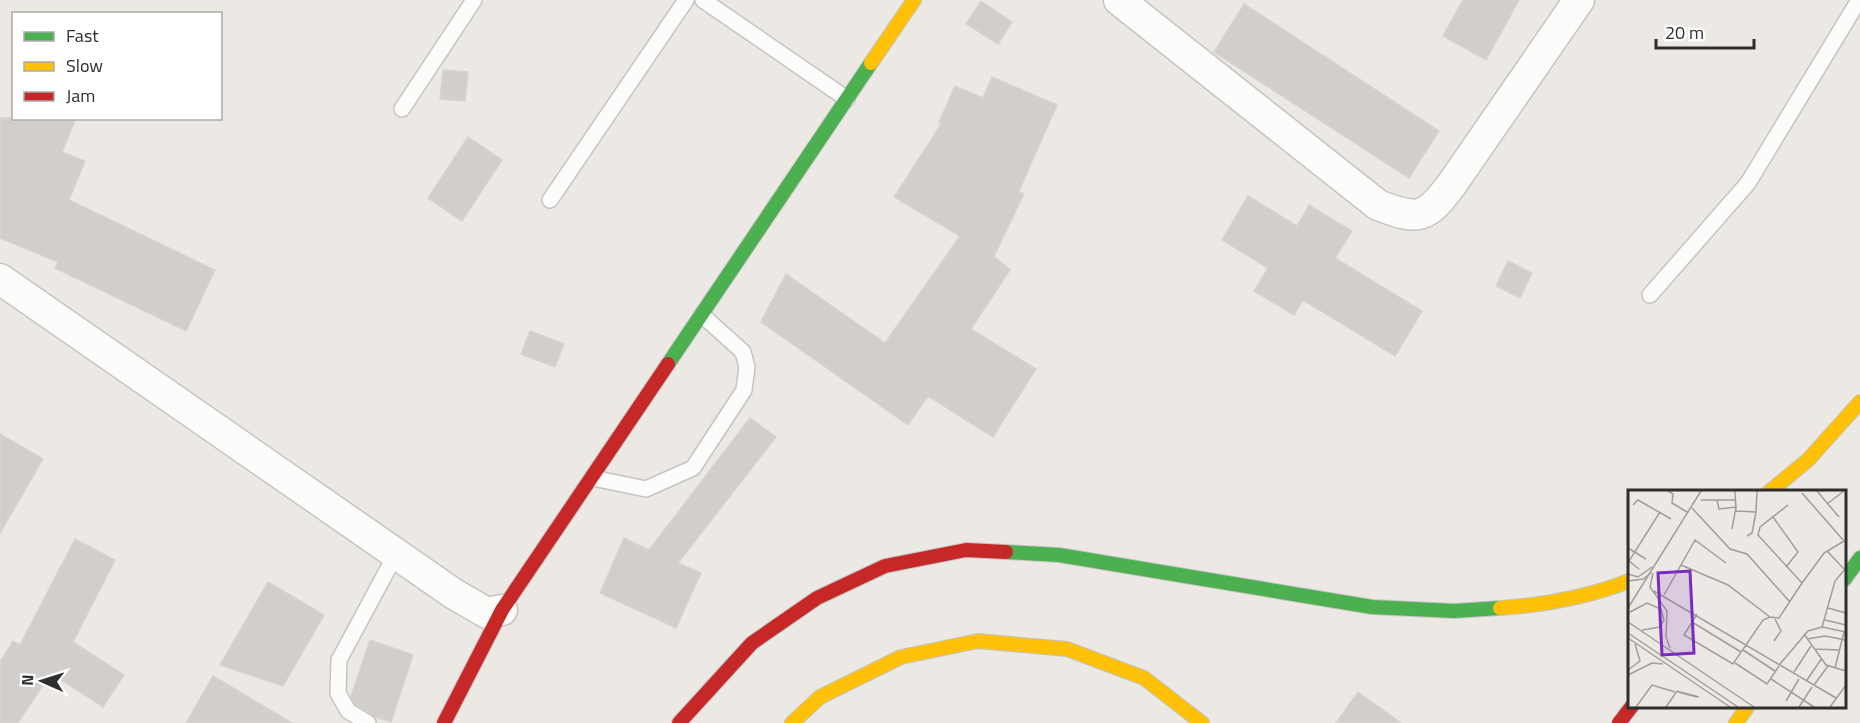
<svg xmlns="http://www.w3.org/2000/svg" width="1860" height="723" viewBox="0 0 1860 723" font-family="'Titillium Web',sans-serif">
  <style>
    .building { fill: #d1cecb; stroke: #d7d4d0; stroke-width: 1.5 }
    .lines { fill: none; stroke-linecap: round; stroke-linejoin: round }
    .lane-casing { stroke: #c5c4c5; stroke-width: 18 }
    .street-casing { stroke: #c5c4c5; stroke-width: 33 }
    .fast-casing { stroke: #c5c4c5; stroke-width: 16 }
    .slow-casing { stroke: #c5c4c5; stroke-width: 16 }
    .jam-casing { stroke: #c5c4c5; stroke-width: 16 }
    .lane { stroke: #fcfcfb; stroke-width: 15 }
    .street { stroke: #fcfcfb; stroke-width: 30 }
    .fast { stroke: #4caf50; stroke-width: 14 }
    .slow { stroke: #ffc107; stroke-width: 14 }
    .jam { stroke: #c62828; stroke-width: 14 }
    .inset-road { fill: none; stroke: #a09e9b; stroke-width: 1.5 }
    .view { fill: #7b2cbf; fill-opacity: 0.15; stroke: #7b2cbf; stroke-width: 3 }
    .inset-edge { fill: none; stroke: #2e2e2e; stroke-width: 3 }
  </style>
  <rect width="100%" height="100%" fill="#ece8e4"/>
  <g class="building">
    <path d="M1463 0H1519L1486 60 1443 36Z"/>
    <path d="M981 1 1012 22 998 44 966 24Z"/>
    <path d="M1244 4 1439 131 1409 178 1214 52Z"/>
    <path d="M443 70 468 72 465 101 440 99Z"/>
    <path d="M992 77 1057 105 1019 191 1024 194 994 256 1010 270 971 329 1036 369 993 437 928 396 908 425 761 322 786 274 885 343 960 236 894 197 942 123 939 122 955 86 983 98Z"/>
    <path d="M0 118H76L62 152 85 161 69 200 215 270 186 331 55 268 58 262 0 238Z"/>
    <path d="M468 137 502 160 462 221 428 198Z"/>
    <path d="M1248 196 1297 226 1309 205 1352 231 1335 258 1422 311 1395 356 1303 300 1294 315 1254 291 1268 268 1222 240Z"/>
    <path d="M1508 261 1532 273 1520 298 1496 286Z"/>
    <path d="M530 331 564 344 555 367 521 354Z"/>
    <path d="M750 418 776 437 678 563 701 573 676 628 600 593 624 538 649 550Z"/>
    <path d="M0 434 43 459 0 533Z"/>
    <path d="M75 539 115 560 73 642 124 675 103 707 51 673 18 723H0V662L13 641 20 645Z"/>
    <path d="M268 582 324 615 283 686 220 665Z"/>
    <path d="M370 640 413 655 391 722 375 717 355 704 351 696Z"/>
    <path d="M213 676 292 723H186Z"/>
    <path d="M1358 692 1401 723H1336Z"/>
  </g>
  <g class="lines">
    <g class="lane-casing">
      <g id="lane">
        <path d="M703 0 847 99"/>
        <path d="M402 109 474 0"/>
        <path d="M550 200 686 0"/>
        <path d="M1650 295 1748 183 1859 0"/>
        <path d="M593 478 646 489 693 468 744 390 747 367 743 352 702 315"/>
        <path d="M368 723 348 711 338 693 339 660 396 554"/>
      </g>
    </g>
    <g class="street-casing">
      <g id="street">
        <path d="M1119 0 1378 205C1419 221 1426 219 1452 184L1579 0"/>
        <path d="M0 279 454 594 487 613 502 610"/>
      </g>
    </g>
    <g class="fast-casing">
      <g id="fast">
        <path d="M668 364 871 63"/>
        <path d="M1006 552 1059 555 1372 607 1454 611 1500 608"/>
        <path d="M1844 580 1860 558"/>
      </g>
    </g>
    <g class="slow-casing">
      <g id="slow">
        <path d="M871 63 914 0"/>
        <path d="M1769 492 1808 460 1860 402"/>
        <path d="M1500 608C1544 605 1588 597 1629 581"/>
        <path d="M792 723 820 697 901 657 978 641 1067 649 1144 678 1202 723"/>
        <path d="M1736 723 1748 706"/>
      </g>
    </g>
    <g class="jam-casing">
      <g id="jam">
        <path d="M444 723 502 610 668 364"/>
        <path d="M679 723 752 643 817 598 885 566 966 550 1006 552"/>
        <path d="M1619 723 1632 706"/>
      </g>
    </g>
    <use href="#lane" class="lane"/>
    <use href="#street" class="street"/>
    <use href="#fast" class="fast"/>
    <use href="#slow" class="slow"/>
    <use href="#jam" class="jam"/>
  </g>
  <g transform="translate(1628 490)">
    <rect width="218" height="218" fill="#ece8e4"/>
    <path class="inset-road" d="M40 1 45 4 44 13 59 22M107 1 108 21 128 22 129 1M189 1 211 27M174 3 216 51M73 10H108M89 10 91 19 108 17 104 39M199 14 216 1M5 15 10 10 43 29M64 18 102 59 119 64 162 112M145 27 170 62 158 77M119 46 124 43 128 22M0 58 18 69M199 61 216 79M53 75 100 95 142 127 135 130 105 174 56 145 69 124M11 79 1 71 32 22M25 83 22 97 39 121 38 147 42 158M0 84 10 87 24 77M0 91 15 89 23 83M174 93 196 63 216 51M26 101 208 208M36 105 67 50 98 73M0 118 73 1M200 118 218 123M2 122 19 113 33 119 36 130 32 137 14 140M142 127 151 128 174 93 130 45 132 37 160 15M197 130 218 135M0 132 126 217M64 132 113 162M194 137 207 91 218 78M0 143 110 217M176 144 198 175 218 181M0 148 102 217M179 149 197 146 218 150M146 151 153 141 147 129M186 159 211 160M115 160 147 181M107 173 139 194 151 176M152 174 180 141 194 137 218 142M207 178 216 142M0 180 12 171 7 154M166 182 183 156M0 185 24 173 35 174M143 189 186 217M179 190 194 168M186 195 200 176M50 202 69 207M158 211 171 189M8 217 24 195 47 202M38 217 49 201 71 207M171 217 184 197M202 217 218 195"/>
    <path class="view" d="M62 81 66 163 34 165 30 83Z"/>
    <rect width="218" height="218" class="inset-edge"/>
  </g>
  <rect x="12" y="12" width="210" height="108" fill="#ffffff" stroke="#ababab" stroke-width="1.5"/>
  <rect x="24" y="32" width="30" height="9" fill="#4caf50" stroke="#ababab" stroke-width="1.5"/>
  <text x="66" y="42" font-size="18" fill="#2e2e2e">Fast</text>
  <rect x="24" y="62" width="30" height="9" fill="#ffc107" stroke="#ababab" stroke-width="1.5"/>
  <text x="66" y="72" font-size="18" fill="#2e2e2e">Slow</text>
  <rect x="24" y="92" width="30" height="9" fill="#c62828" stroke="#ababab" stroke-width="1.5"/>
  <text x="66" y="102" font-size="18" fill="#2e2e2e">Jam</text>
  <g transform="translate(42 681) rotate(273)" stroke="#ffffff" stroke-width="4.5" paint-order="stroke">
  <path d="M0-4.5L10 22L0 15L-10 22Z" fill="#2e2e2e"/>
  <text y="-9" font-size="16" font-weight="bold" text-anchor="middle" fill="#2e2e2e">N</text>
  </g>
  <path d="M1656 39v9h98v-9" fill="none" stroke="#2e2e2e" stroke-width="3"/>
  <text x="1665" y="39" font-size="18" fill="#2e2e2e" stroke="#ffffff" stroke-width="4.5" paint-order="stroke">20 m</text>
</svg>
